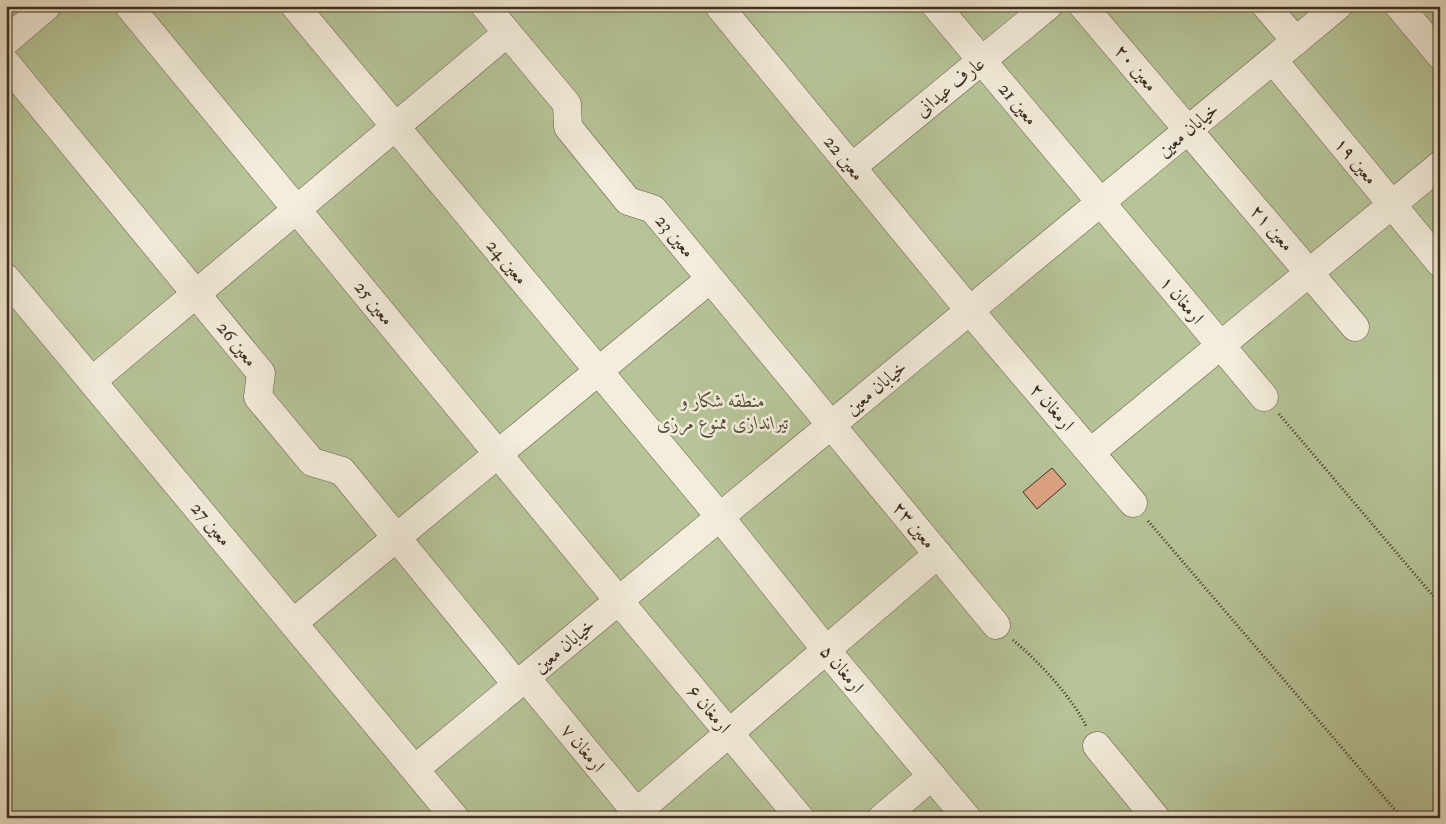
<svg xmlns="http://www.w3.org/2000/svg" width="1446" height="824" viewBox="0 0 1446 824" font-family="'IM FELL Double Pica',Amiri,serif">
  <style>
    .green { fill: #b6c498; stroke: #7a795c }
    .building { fill: #dda383; stroke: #3d2e21 }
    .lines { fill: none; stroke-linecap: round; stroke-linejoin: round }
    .minor-casing { stroke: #695b4b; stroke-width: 29 }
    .tertiary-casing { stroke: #695b4b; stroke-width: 29 }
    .path { stroke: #3d2e21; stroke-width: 3; stroke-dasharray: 1 2.5; stroke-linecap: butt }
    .minor { stroke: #f3eddc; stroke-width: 28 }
    .tertiary { stroke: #f3eddc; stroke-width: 28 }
    .labels { text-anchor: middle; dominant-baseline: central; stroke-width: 5; stroke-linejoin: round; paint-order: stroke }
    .street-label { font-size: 19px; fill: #3d2e21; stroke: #f3eddc }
    .park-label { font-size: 19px; font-style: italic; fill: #554c39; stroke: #f3eddc }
  </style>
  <rect width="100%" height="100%" fill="#ece3c9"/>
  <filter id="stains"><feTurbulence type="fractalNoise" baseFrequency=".004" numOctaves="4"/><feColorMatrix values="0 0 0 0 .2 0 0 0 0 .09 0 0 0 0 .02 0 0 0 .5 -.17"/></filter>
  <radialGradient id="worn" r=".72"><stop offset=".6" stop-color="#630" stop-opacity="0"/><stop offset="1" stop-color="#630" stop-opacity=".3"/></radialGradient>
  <rect class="green" x="6" y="6" width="1434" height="812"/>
  <path class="building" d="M1052 468 1066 484 1037 509 1023 492Z"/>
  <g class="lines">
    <g class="minor-casing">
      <g id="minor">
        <path d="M295 6 720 517 826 650 967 818"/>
        <path d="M485 6 567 104 568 127 628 201 653 209 996 625"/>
        <path d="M719 6 970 311 1133 503"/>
        <path d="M936 6 1264 397"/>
        <path d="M1266 6 1296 41"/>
        <path d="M1399 6 1440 55"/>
        <path d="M6 41 47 6"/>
        <path d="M1273 60 1440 263"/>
        <path d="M6 63 261 373 258 397 312 462 342 471 517 685"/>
        <path d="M1188 130 1355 327"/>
        <path d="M852 167 1048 6"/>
        <path d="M6 278 455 818"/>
        <path d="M92 381 507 33"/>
        <path d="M1091 452 1440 165"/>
        <path d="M619 601 800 818"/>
        <path d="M293 623 710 279"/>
        <path d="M526 678 641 818"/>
        <path d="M1097 746 1156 818"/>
        <path d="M630 818 938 554"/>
        <path d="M882 818 932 776"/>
      </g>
    </g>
    <g class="tertiary-casing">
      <g id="tertiary">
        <path d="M129 6 619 601"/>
        <path d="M1083 6 1188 130"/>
        <path d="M415 769 1338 6"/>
      </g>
    </g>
    <g class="path">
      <path d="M1279 414 1440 604"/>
      <path d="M1148 521 1402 818"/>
      <path d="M1013 640C1038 661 1072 697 1086 726"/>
    </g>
    <use href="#minor" class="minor"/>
    <use href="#tertiary" class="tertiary"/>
  </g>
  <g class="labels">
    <g class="street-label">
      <text transform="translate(1136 68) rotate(50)">معین ۲۰</text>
      <text transform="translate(950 87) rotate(-39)">عارف عیدانی</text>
      <text transform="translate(1018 104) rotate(50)">معین 21</text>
      <text transform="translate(1188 130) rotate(-40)">خیابان معین</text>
      <text transform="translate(844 158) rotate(51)">معین 22</text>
      <text transform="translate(1356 161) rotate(50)">معین ۱۹</text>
      <text transform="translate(1272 228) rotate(49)">معین ۲۱</text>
      <text transform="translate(675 236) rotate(50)">معین 23</text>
      <text transform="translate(507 262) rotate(50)">معین 24</text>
      <text transform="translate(1182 300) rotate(50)">ارمغان ۱</text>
      <text transform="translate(374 303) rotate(51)">معین 25</text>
      <text transform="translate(237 344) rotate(51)">معین 26</text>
      <text transform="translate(876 388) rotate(-40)">خیابان معین</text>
      <text transform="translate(1052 407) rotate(49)">ارمغان ۲</text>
      <text transform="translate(211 524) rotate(50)">معین 27</text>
      <text transform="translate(914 525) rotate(50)">معین ۲۳</text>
      <text transform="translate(564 646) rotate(-40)">خیابان معین</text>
      <text transform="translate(842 669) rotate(50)">ارمغان ۵</text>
      <text transform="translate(709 709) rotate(50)">ارمغان ۶</text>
      <text transform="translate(583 748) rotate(50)">ارمغان ۷</text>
    </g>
    <g class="park-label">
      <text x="723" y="401">منطقه شکار و<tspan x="723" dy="22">تیراندازی ممنوع مرزی</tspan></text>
    </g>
  </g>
  <rect width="1446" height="824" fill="none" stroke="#ece3c9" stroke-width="25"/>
  <rect x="8" y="8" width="1431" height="809" fill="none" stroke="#3d2e21" stroke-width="2.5"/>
  <rect x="12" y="12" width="1421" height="799" fill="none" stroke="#3d2e21"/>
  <rect width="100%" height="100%" filter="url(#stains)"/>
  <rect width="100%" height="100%" fill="url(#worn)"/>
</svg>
